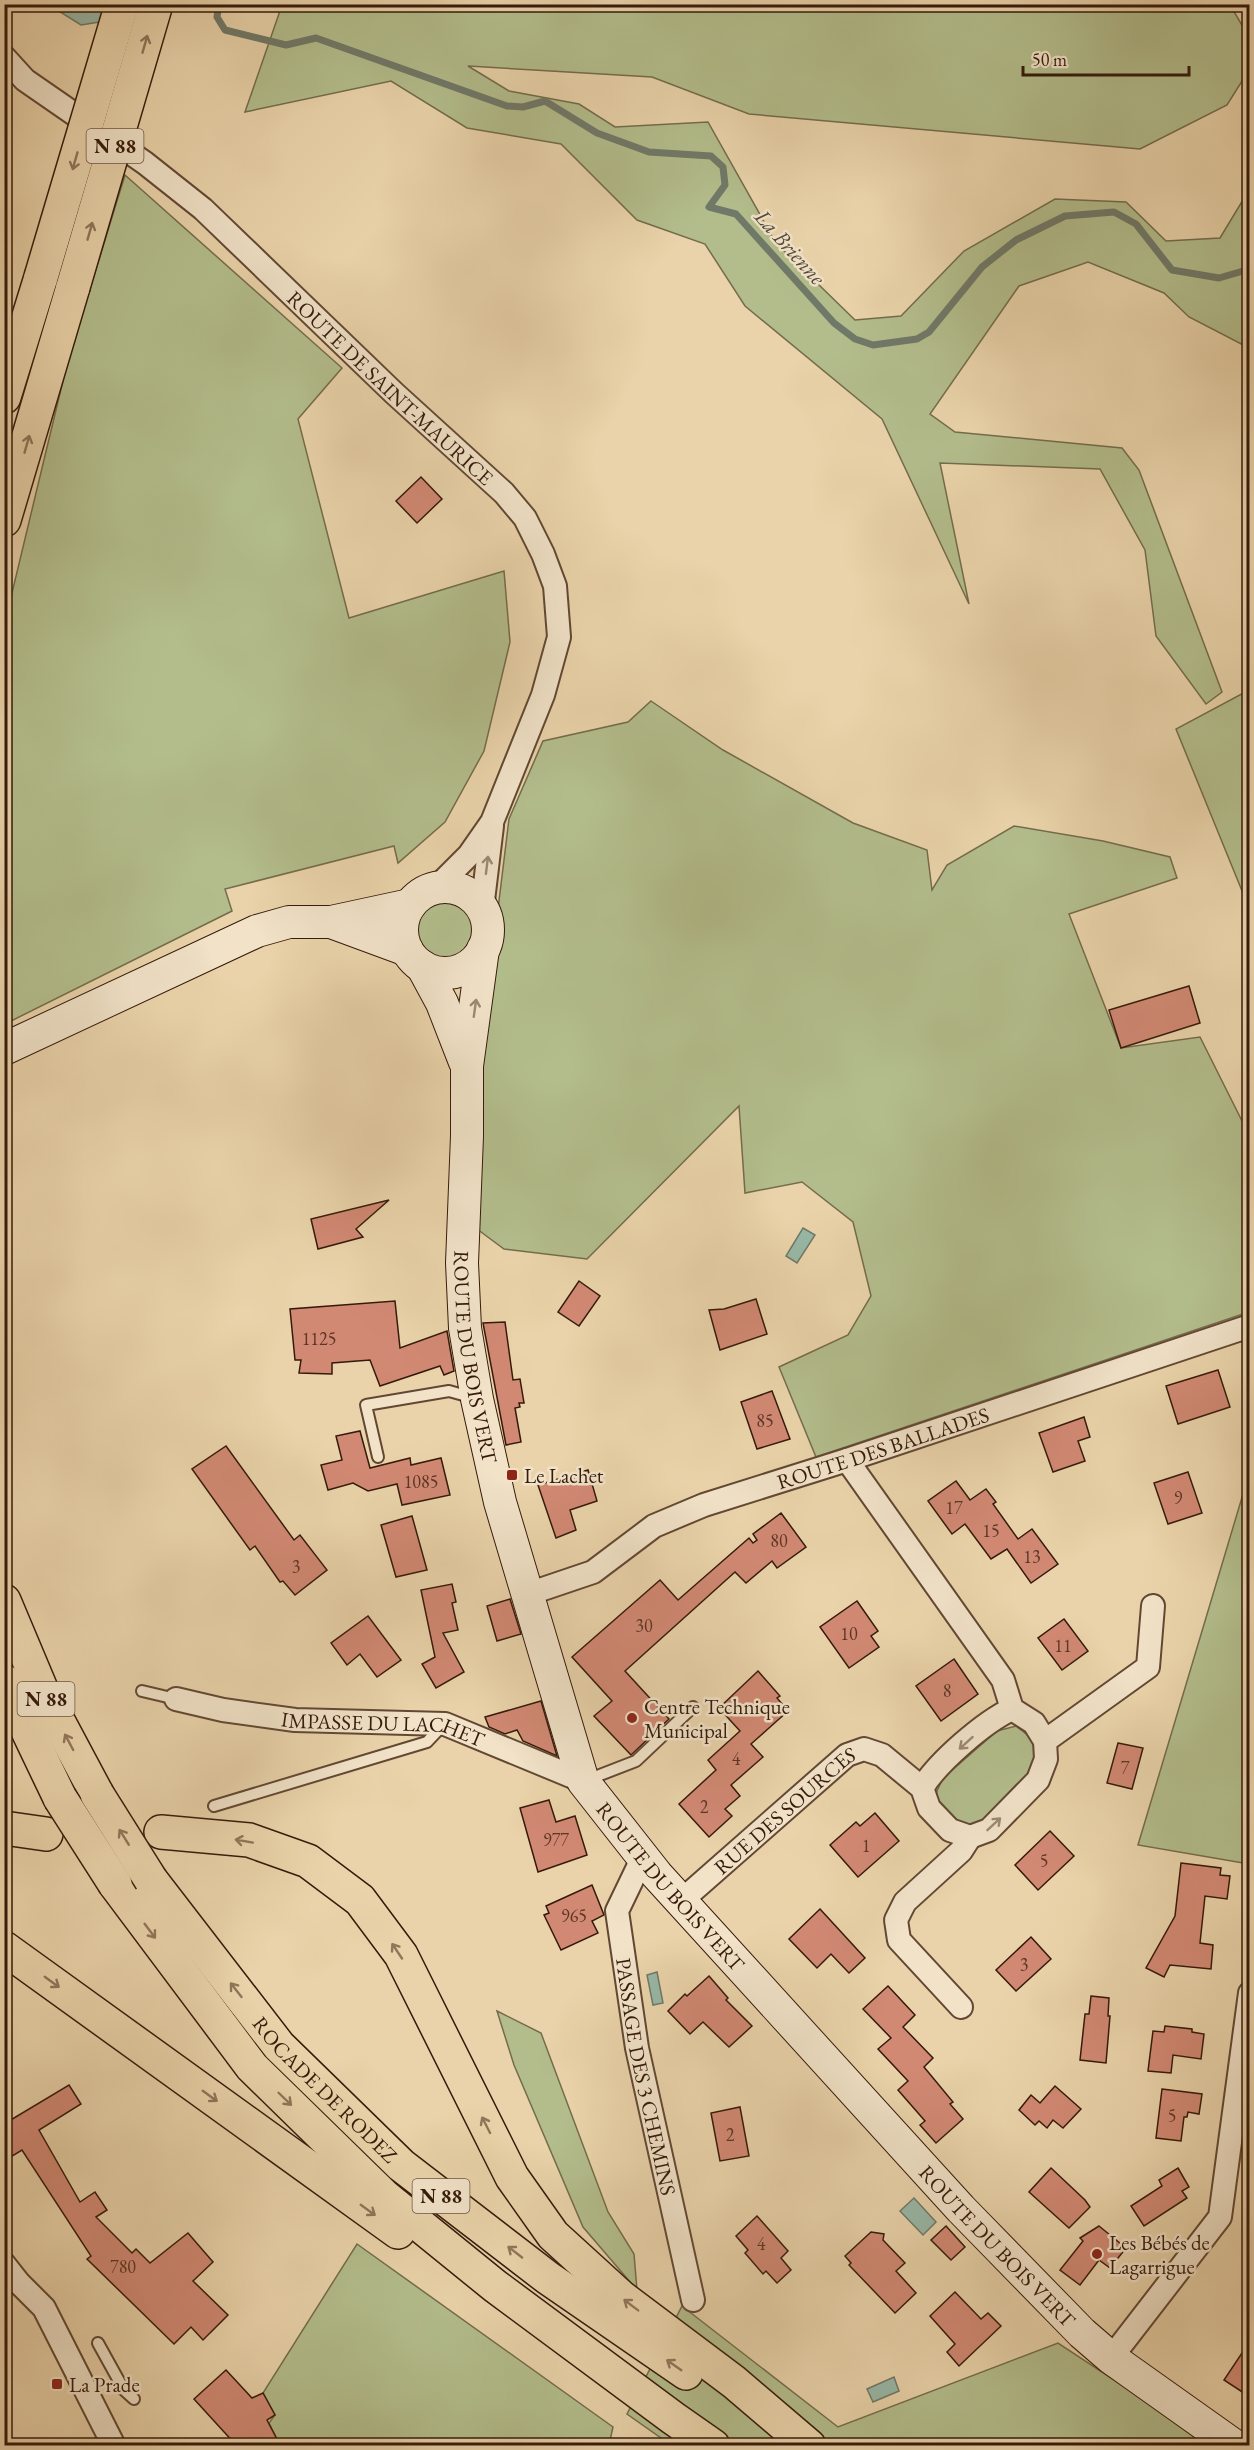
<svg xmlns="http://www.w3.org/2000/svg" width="1254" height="2450" viewBox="0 0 1254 2450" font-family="'EB Garamond',serif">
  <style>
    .green { fill: #b3bd8c; stroke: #746c4c; stroke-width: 1.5 }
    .water { fill: #98b8a7; stroke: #707969; stroke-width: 1.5 }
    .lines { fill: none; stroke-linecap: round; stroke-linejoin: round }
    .stream { stroke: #707969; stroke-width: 7 }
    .building { fill: #d28974; stroke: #351a0b; stroke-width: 1.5 }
    .lane-casing { stroke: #624833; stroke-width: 14 }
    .street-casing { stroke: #624833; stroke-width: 26 }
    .secondary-casing { stroke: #351a0b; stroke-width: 34 }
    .highway-casing { stroke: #351a0b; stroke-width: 36 }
    .lane { stroke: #f1e2c8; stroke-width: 10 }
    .street { stroke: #f1e2c8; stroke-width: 22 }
    .secondary { stroke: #f1e2c8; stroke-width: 32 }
    .highway { stroke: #ead3aa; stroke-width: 33 }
    .highway-bridge-casing { stroke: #351a0b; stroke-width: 36; stroke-linecap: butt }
    .highway-bridge { stroke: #ead3aa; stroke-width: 33 }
    .oneway { stroke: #90765a }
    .oneway2 { stroke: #9c8873 }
    .poi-dot { fill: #8f2418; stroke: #f1e2c8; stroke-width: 2 }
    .labels { text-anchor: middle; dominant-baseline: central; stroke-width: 5; stroke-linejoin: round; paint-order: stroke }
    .number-label { font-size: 18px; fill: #5c3625 }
    .shield { fill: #f1e2c8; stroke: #6d5644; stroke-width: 1.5 }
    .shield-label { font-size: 20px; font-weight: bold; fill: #351a0b }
    .street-label { font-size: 21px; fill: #351a0b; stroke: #f1e2c8 }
    .poi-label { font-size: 21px; fill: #351a0b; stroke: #f1e2c8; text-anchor: start }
    .water-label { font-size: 22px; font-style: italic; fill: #53493a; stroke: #f1e2c8 }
  </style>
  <rect width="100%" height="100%" fill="#ead3aa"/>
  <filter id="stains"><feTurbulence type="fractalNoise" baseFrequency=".00333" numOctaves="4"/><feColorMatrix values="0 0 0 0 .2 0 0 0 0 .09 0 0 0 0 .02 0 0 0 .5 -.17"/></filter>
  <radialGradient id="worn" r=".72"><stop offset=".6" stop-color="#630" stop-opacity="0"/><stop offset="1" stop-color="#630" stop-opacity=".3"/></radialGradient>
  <g class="green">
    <path d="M282 5H1235L1233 10 1249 37V70L1227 105 1140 149 749 114 652 77 468 66 509 91 579 104 615 127 708 122 776 243 855 320 901 316 964 251 1055 199 1126 202 1166 241 1220 238 1249 190V348L1189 317 1164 293 1088 262 1019 286 930 414 955 432 1122 448 1139 470 1222 692 1206 704 1156 636 1145 550 1100 469 940 463 969 604 882 419 745 306 705 244 637 220 561 144 467 128 391 81 245 112Z"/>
    <path d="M125 175 342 368 298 419 349 618 504 571 510 642 484 751 445 822 398 863 394 846 225 889 232 911 5 1024V622L68 360Z"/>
    <path d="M1249 690V908L1176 729Z"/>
    <path d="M651 701 723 750 853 823 927 850 932 890 947 865 1014 826 1103 841 1170 857 1177 878 1069 914 1121 1048 1200 1037 1249 1135V1312L816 1457 779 1367 848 1335 871 1296 853 1222 802 1182 745 1193 739 1106 587 1259 504 1249 477 1229 483 1032 509 819 543 741 628 722Z"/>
    <circle cx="445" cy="931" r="29"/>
    <path d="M1249 1474 1250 1864H1249L1138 1845Z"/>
    <path d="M1016 1726C1029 1735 1040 1745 1039 1763L984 1821 970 1825 960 1824 936 1799 937 1791 943 1778 997 1731Z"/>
    <path d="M497 2011 541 2033 608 2212 634 2254 637 2290 583 2227 514 2065Z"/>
    <path d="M357 2244 613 2427 609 2445H280L269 2423 275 2415 263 2393Z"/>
    <path d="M682 2306 838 2427 1058 2343 1213 2445H671L627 2414Z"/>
  </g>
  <g class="water">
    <path d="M49 5H121L118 19 81 25Z"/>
    <path d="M803 1228 815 1235 797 1263 786 1256Z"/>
    <path d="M657 1972 663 2003 653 2005 647 1975Z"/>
    <path d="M914 2198 936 2222 923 2235 900 2211Z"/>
    <path d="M894 2377 899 2391 873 2402 867 2389Z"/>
  </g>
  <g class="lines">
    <path class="stream" d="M219 4 217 17 225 30 286 45 316 38 507 106 523 107 545 101 597 133 649 152 711 156 723 167 725 185 709 207 736 214 834 323 855 339 873 345 917 339 929 332 982 267 1016 240 1065 216 1114 212 1136 224 1172 270 1219 278 1250 269"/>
  </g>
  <g class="building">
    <path d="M421 477 442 499 417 523 396 501Z"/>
    <path d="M1189 986 1200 1023 1121 1048 1109 1010Z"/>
    <path d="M389 1200 356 1229 363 1237 318 1249 311 1219Z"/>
    <path d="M579 1281 600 1296 579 1326 558 1312Z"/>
    <path d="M756 1299 767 1334 720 1350 709 1310 724 1309Z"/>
    <path d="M395 1301 400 1348 447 1331 454 1371 444 1375 440 1366 380 1386 370 1360 332 1363V1374L299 1373 301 1360H295L290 1309Z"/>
    <path d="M505 1322 513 1380 520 1379 524 1403H519L520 1407 515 1408 521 1442 506 1445 483 1323Z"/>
    <path d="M1218 1370 1230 1407 1178 1424 1166 1386Z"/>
    <path d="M772 1391 790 1439 757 1449 741 1402Z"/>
    <path d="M1084 1417 1090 1437 1078 1441 1085 1461 1053 1472 1039 1433Z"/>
    <path d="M360 1431 370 1468 410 1458 411 1465 441 1458 450 1495 402 1505 397 1484 368 1491 353 1483 328 1490 321 1465 342 1460 336 1436Z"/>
    <path d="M226 1446 294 1540 300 1535 327 1570 295 1595 283 1581 280 1582 255 1546 250 1550 192 1469Z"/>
    <path d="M588 1470 597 1501 570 1510 576 1530 556 1538 538 1485Z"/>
    <path d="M1188 1472 1202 1513 1168 1524 1154 1483Z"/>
    <path d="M956 1481 970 1500 986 1489 996 1502 993 1504 1018 1539 1032 1529 1058 1564 1031 1583 1007 1549 991 1559 965 1524 952 1534 928 1501Z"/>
    <path d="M781 1513 806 1547 777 1568 772 1561 746 1583 735 1572 625 1671 669 1719 631 1755 594 1716 612 1701 572 1657 660 1580 678 1600 749 1538 753 1543 757 1540 753 1534Z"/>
    <path d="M412 1516 427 1570 396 1577 381 1525Z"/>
    <path d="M452 1584 456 1602 452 1603 458 1630 443 1633 464 1672 436 1688 422 1664 435 1657 421 1590Z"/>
    <path d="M510 1599 521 1634 497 1641 487 1606Z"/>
    <path d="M857 1601 878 1631 871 1636 879 1647 849 1668 820 1627Z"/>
    <path d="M368 1616 401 1660 377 1677 360 1654 347 1665 331 1643Z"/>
    <path d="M1064 1619 1088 1651 1062 1670 1038 1638Z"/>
    <path d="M954 1659 978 1694 941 1721 916 1686Z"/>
    <path d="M758 1671 780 1696 777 1698 788 1711 751 1744 763 1757 731 1785 740 1796 725 1809 732 1816 709 1837 679 1804 716 1770 708 1760 740 1731 719 1708Z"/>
    <path d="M541 1701 557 1756 523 1741 517 1730 505 1734 489 1727 485 1717Z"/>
    <path d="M1118 1743 1143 1748 1132 1789 1107 1783Z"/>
    <path d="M549 1800 556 1822 575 1816 587 1855 538 1872 520 1808Z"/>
    <path d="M875 1813 899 1841 858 1877 830 1845 856 1822 860 1826Z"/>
    <path d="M1050 1831 1074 1856 1038 1890 1015 1865Z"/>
    <path d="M1181 1863 1221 1868 1220 1875 1230 1876 1227 1899 1205 1896 1200 1943 1213 1945 1211 1969 1170 1965 1164 1977 1146 1968 1175 1916Z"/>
    <path d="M592 1885 604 1915 592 1921 598 1933 561 1950 544 1915 549 1913 546 1906Z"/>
    <path d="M820 1909 865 1958 849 1973 831 1954 817 1968 789 1939Z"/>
    <path d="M1031 1937 1051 1959 1016 1991 996 1970Z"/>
    <path d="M709 1976 728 1998 726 2000 752 2026 729 2047 703 2022 690 2034 668 2011 685 1994 687 1996Z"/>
    <path d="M888 1986 915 2015 903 2027 933 2058 924 2067 953 2102 950 2104 963 2119 936 2143 920 2125 925 2121 898 2090 908 2081 878 2049 891 2038 863 2009Z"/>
    <path d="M1091 1996 1109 1998 1108 2016H1110L1106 2063 1080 2060 1085 2014H1089Z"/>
    <path d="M1165 2026 1192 2029V2032L1204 2034 1201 2059 1173 2055 1171 2073 1148 2071 1153 2031 1164 2032Z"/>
    <path d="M69 2085 81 2104 39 2130 80 2202 95 2192 107 2210 96 2217 132 2253 136 2249 150 2263 188 2233 213 2262 193 2281 228 2315 203 2340 191 2327 174 2344 87 2259 91 2256 22 2150 4 2161V2124Z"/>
    <path d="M1055 2086 1081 2109 1063 2128 1053 2120 1047 2128 1039 2121 1035 2125 1019 2110 1031 2095 1040 2103Z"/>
    <path d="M1162 2089 1202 2094 1199 2114 1188 2112 1187 2117H1184L1181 2141 1156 2138Z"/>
    <path d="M740 2107 749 2156 720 2161 711 2113Z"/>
    <path d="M1051 2168 1085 2200 1090 2207 1069 2228 1029 2192Z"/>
    <path d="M1178 2168 1189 2187 1182 2191 1187 2198 1144 2226 1131 2206 1162 2186 1159 2180Z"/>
    <path d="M757 2216 788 2251 781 2258 791 2270 777 2283 766 2271 763 2274 745 2253 748 2250 736 2236Z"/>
    <path d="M946 2226 965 2247 951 2260 931 2240Z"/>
    <path d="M1099 2226 1126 2248 1110 2268 1099 2260 1080 2285 1060 2270 1083 2241 1080 2238Z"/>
    <path d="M871 2232 884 2234 883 2240 905 2263 896 2271 916 2293 895 2313 849 2265 851 2263 845 2256Z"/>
    <path d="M955 2292 981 2319 988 2313 1001 2326 959 2366 947 2352 955 2344 930 2316Z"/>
    <path d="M1250 2341V2397L1224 2380Z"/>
    <path d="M226 2370 252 2398 263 2393 275 2415 267 2420 280 2445H236L194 2399Z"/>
  </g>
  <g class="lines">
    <g class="lane-casing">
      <g id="lane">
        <path d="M378 1457 366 1405 449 1391 474 1398"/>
        <path d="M142 1691 176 1699"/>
        <path d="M587 1780 636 1761 693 1707"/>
        <path d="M214 1806 427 1742 443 1725"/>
        <path d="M98 2343 124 2390 134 2399"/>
      </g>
    </g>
    <g class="street-casing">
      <g id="street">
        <path id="s1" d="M4 57 25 80 145 163 203 209 394 393 504 493 525 518 543 554 555 586 559 637 543 695 492 822 469 855 436 888"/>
        <path d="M482 909 492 826"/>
        <path id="s2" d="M528 1594 593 1572 654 1526 704 1505 847 1460 1250 1326"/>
        <path id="s3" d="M176 1699 223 1710 295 1720 445 1724 583 1781"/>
        <path d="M1045 1741 1148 1667 1153 1606"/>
        <path d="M922 1788C938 1762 984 1722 1012 1709"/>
        <path id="s4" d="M643 1857 617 1911 637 2048 693 2300"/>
        <path id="s5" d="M681 1901 847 1755 864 1749 882 1755 922 1788 929 1808 950 1830 970 1837 989 1830 1038 1780 1046 1759 1045 1741 1034 1723 1012 1709 1003 1680 847 1460"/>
        <path d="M961 2007 899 1940 896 1920 905 1902 961 1851 970 1837"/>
        <path d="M4 2264 19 2283 44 2308 114 2446"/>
        <path d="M1111 2358 1220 2217 1250 1993"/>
      </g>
    </g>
    <g class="secondary-casing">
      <g id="secondary">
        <circle cx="445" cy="930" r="43"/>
        <path d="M331 922 407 950"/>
        <path id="s6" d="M483 949 467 1066V1136L462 1263 465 1328 477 1399 500 1502 583 1781 657 1875 961 2209 1082 2333 1111 2358 1235 2446"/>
        <path d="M422 966 442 1003 465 1062"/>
        <path d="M4 1049 257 931 289 922H331L410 905"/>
      </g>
    </g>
    <g class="highway-casing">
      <g id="highway">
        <path d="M4 397 41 277"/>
        <path d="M4 520 73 287"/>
        <path d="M4 1601 41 1689 97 1794"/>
        <path d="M4 1681 60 1798"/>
        <path d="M4 1828 46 1834"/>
        <path d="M161 1832 249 1840 308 1861 360 1900 401 1955 512 2177 553 2235 621 2297 734 2382 809 2446"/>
        <path id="s7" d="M151 1880 279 2046 401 2165 548 2278 686 2373"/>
        <path d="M115 1884 252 2067 384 2196 495 2286 673 2418 713 2446"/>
        <path d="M4 1948 398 2232"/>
      </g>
    </g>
    <use href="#lane" class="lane"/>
    <use href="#street" class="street"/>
    <use href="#secondary" class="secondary"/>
    <use href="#highway" class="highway"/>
    <g class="highway-bridge-casing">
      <g id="highway-bridge">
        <path d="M41 277 122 4"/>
        <path d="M73 287 156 4"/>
        <path d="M97 1794 151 1880"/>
        <path d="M60 1798 115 1884"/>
      </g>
    </g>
    <use href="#highway-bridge" class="highway-bridge"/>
  </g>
  <defs><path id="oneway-shaft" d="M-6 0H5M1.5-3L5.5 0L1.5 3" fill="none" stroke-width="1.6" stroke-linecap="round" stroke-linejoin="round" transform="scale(1.5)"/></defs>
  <g class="oneway">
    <use href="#oneway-shaft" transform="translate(145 44) rotate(-74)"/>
    <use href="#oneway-shaft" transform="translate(75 161) rotate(106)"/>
    <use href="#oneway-shaft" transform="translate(90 231) rotate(-74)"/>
    <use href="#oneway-shaft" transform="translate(27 444) rotate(-74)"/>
    <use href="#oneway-shaft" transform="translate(69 1742) rotate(-118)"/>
    <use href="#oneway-shaft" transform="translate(124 1837) rotate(-122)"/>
    <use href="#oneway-shaft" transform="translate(244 1841) rotate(-170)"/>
    <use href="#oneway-shaft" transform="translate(150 1931) rotate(53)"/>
    <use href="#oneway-shaft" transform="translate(397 1951) rotate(-124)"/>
    <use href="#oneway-shaft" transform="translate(52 1982) rotate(36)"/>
    <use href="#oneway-shaft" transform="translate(236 1990) rotate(-128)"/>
    <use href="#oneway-shaft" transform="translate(210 2096) rotate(36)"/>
    <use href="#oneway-shaft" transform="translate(285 2099) rotate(44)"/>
    <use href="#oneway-shaft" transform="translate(486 2125) rotate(-117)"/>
    <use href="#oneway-shaft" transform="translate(368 2210) rotate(36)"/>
    <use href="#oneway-shaft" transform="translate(515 2252) rotate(-142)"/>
    <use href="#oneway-shaft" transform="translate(631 2305) rotate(-143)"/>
    <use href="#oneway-shaft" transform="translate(674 2365) rotate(-145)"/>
  </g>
  <g class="oneway2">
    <use href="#oneway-shaft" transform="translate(487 865) rotate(-83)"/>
    <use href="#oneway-shaft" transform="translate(475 1008) rotate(-82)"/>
    <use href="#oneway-shaft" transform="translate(966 1743) rotate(138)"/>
    <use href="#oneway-shaft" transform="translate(994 1824) rotate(-43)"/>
  </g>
  <g class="poi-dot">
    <rect x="506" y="1469" width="12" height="12" rx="3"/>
    <circle cx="632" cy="1718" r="6"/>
    <circle cx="1097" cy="2254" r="6"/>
    <rect x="51" y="2378" width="12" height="12" rx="3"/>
  </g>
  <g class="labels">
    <g class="number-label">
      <text x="319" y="1338">1125</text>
      <text x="765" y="1420">85</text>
      <text x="421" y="1481">1085</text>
      <text x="1178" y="1497">9</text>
      <text x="954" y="1507">17</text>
      <text x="991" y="1530">15</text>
      <text x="779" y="1540">80</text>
      <text x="1032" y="1556">13</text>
      <text x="296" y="1566">3</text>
      <text x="644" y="1625">30</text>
      <text x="849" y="1633">10</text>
      <text x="1063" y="1645">11</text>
      <text x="947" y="1690">8</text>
      <text x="736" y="1758">4</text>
      <text x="1125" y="1767">7</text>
      <text x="704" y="1806">2</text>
      <text x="556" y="1839">977</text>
      <text x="866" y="1845">1</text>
      <text x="1044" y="1860">5</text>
      <text x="574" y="1915">965</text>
      <text x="1024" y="1964">3</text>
      <text x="1172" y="2115">5</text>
      <text x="730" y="2134">2</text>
      <text x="761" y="2243">4</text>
      <text x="123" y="2266">780</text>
    </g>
    <g class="shield">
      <rect x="86.5" y="129" width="57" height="34" rx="4.5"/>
      <rect x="17.5" y="1682" width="57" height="34" rx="4.5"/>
      <rect x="412.5" y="2179" width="57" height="34" rx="4.5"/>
    </g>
    <g class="shield-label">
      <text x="115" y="146">N 88</text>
      <text x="46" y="1699">N 88</text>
      <text x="441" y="2196">N 88</text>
    </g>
    <g class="street-label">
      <text stroke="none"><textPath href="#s1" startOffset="510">ROUTE DE SAINT-MAURICE</textPath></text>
      <text stroke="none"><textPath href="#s6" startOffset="410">ROUTE DU BOIS VERT</textPath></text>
      <text stroke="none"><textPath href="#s2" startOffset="387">ROUTE DES BALLADES</textPath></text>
      <text stroke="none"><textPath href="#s3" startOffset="210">IMPASSE DU LACHET</textPath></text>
      <text stroke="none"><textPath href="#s5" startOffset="138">RUE DES SOURCES</textPath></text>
      <text stroke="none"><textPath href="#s6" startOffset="986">ROUTE DU BOIS VERT</textPath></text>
      <text stroke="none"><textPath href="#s4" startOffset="228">PASSAGE DES 3 CHEMINS</textPath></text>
      <text stroke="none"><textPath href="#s7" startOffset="273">ROCADE DE RODEZ</textPath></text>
      <text stroke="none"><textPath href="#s6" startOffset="1472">ROUTE DU BOIS VERT</textPath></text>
    </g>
    <g class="poi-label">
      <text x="524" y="1475">Le Lachet</text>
      <text x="644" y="1706">Centre Technique<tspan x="644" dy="24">Municipal</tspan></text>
      <text x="1109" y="2242">Les Bébés de<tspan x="1109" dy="24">Lagarrigue</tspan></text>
      <text x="69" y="2384">La Prade</text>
    </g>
    <g class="water-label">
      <text transform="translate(790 247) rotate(48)">La Brienne</text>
    </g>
  </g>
  <rect width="1254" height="2450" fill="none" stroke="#ead3aa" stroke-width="24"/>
  <rect x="6" y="6" width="1242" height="2438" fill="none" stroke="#351a0b" stroke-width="3"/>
  <rect x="12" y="12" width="1230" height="2426" fill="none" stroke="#351a0b" stroke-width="1.5"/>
  <path d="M1023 66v9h166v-9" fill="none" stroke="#351a0b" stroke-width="3"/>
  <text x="1032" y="66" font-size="18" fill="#351a0b" stroke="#f1e2c8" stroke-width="4.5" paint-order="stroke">50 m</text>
  <rect width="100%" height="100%" filter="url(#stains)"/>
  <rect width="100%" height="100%" fill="url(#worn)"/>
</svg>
